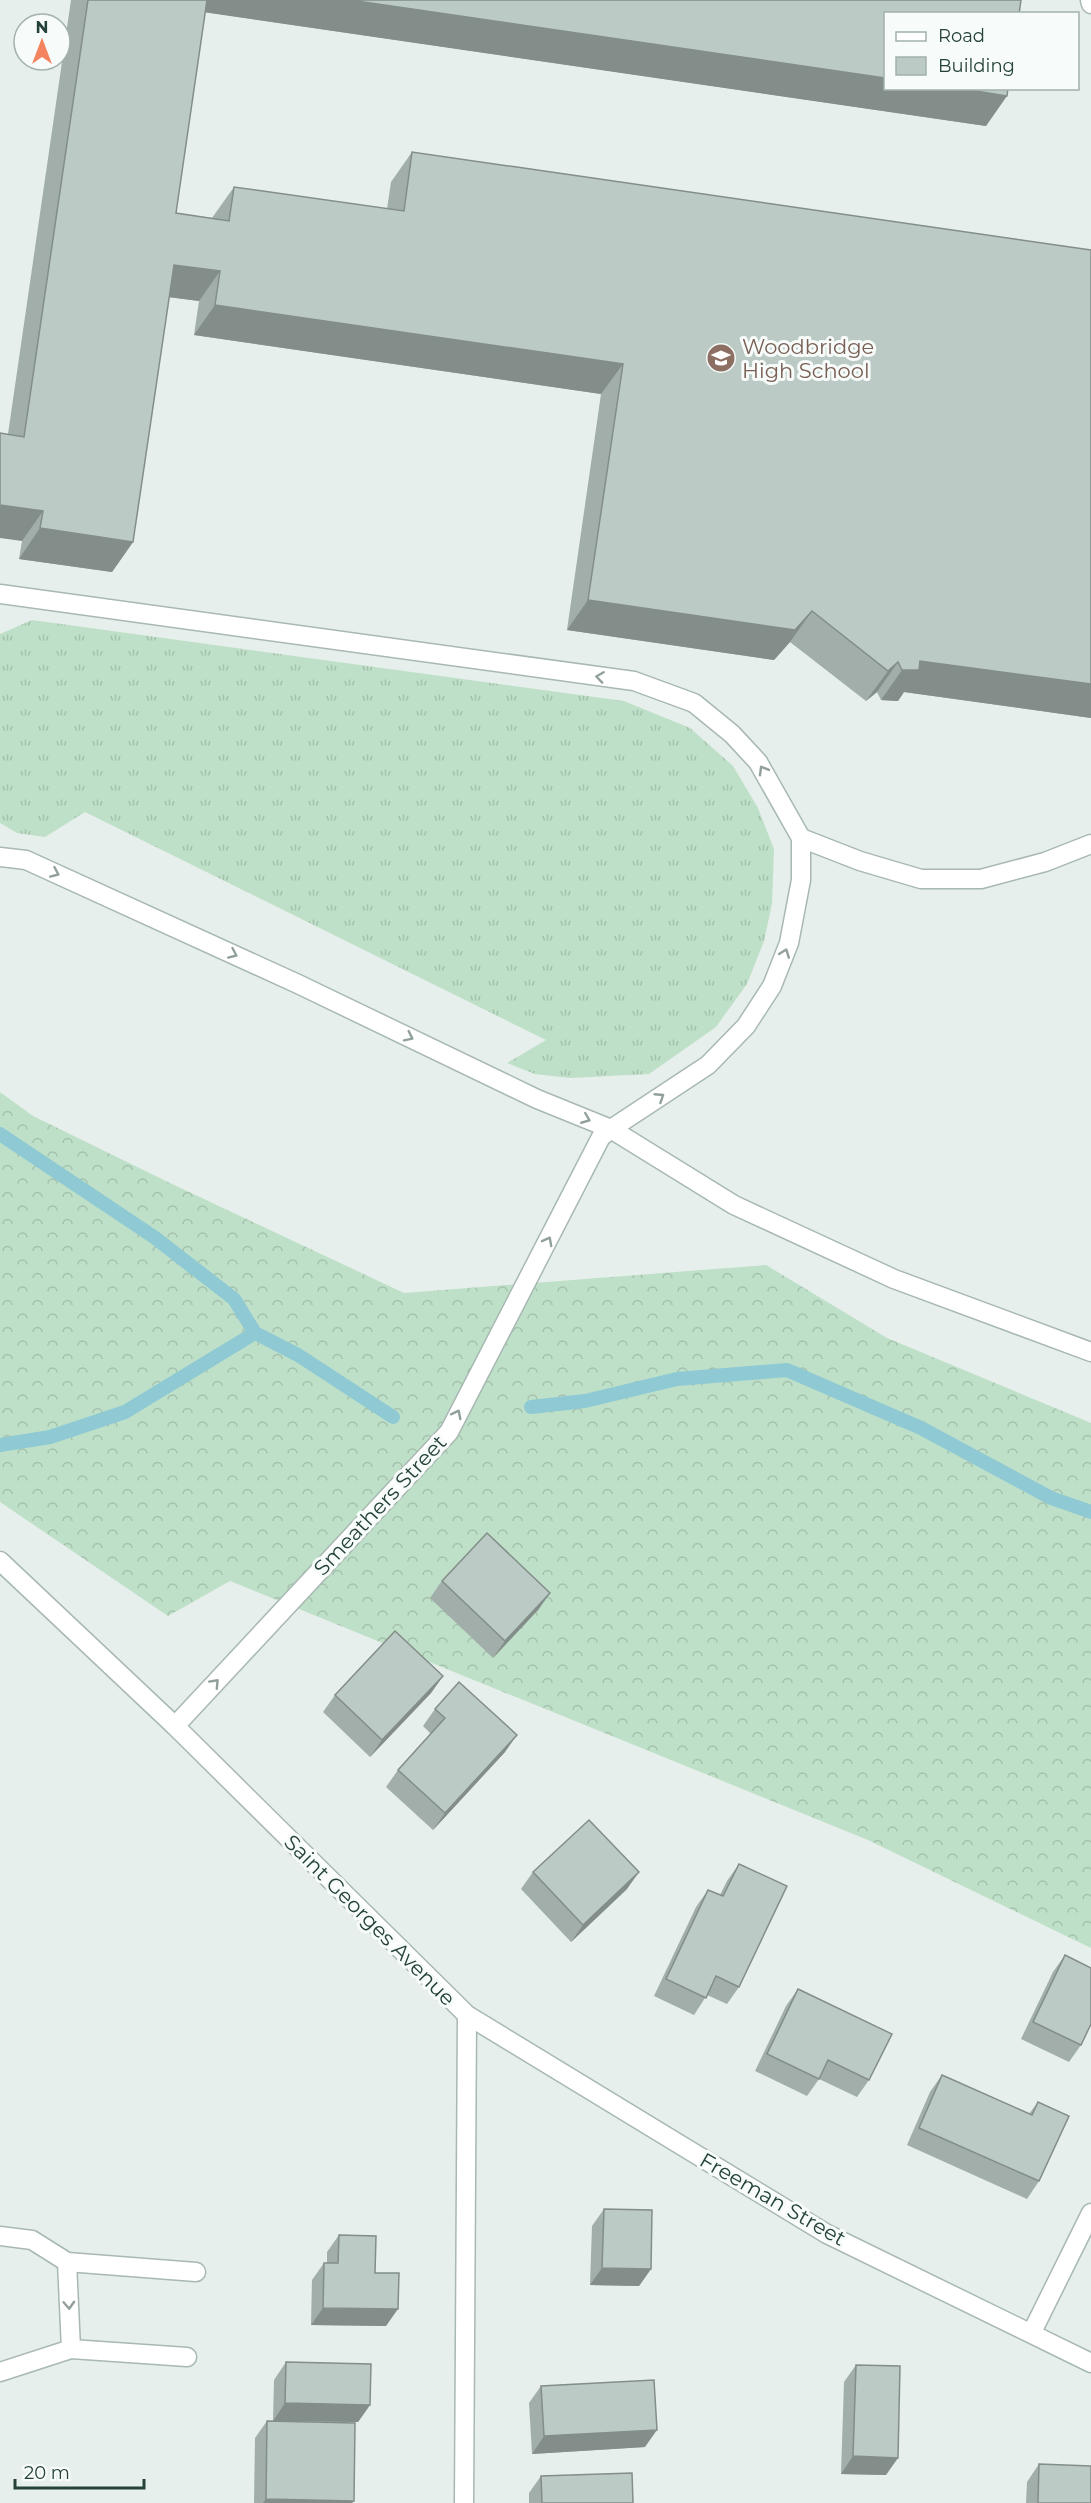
<svg xmlns="http://www.w3.org/2000/svg" width="1091" height="2503" viewBox="0 0 1091 2503" font-family="Montserrat,sans-serif">
  <style>
    .grass { fill: url(#grass-tufts) }
    .forest { fill: url(#forest-crowns) }
    .lines { fill: none; stroke-linecap: round; stroke-linejoin: round }
    .stream { stroke: #8ec9d4; stroke-width: 14 }
    .minor-casing { stroke: #a8b8b2; stroke-width: 21 }
    .minor { stroke: #fff; stroke-width: 18 }
    .wall { fill: #a1aea9 }
    .shaded-wall { fill: #838d89 }
    .building { fill: #bbcac4; stroke: #838d89; stroke-width: 1.5 }
    .oneway { stroke: #92a09c }
    .labels { text-anchor: middle; dominant-baseline: central; stroke-width: 6; stroke-linejoin: round; paint-order: stroke }
    .education-label { font-size: 21px; fill: #785e54; stroke: #f7fbf9; text-anchor: start }
    .street-label { font-size: 21px; fill: #24423a; stroke: #f7fbf9 }
  </style>
  <defs>
    <pattern id="grass-tufts" width="24" height="20" patternUnits="userSpaceOnUse" patternTransform="scale(1.5)"><rect width="24" height="20" fill="#bfe0c8"/><path d="M3 7l-1-3M5 7V3M7 7l1-3M15 17l-1-3M17 17v-4M19 17l1-3" fill="none" stroke="#a4c1ad"/></pattern>
    <pattern id="forest-crowns" width="20" height="18" patternUnits="userSpaceOnUse" patternTransform="scale(1.5)"><rect width="20" height="18" fill="#bfe0c8"/><path d="M2 6a3 3 0 1 1 6 0M12 15a3 3 0 1 1 6 0" fill="none" stroke="#a4c1ad"/></pattern>
  </defs>
  <rect width="100%" height="100%" fill="#e6efeb"/>
  <path class="grass" d="M32 620 624 701 690 728 733 766 758 808 774 849 772 904 764 941 747 984 716 1027 649 1074 570 1078 535 1074 507 1063 546 1040 85 812 45 837 17 833 0 823V634Z"/>
  <path class="forest" d="M0 1092 33 1116 170 1183 404 1293 766 1265 887 1338 1091 1423V1948L868 1840 230 1581 168 1616 0 1502Z"/>
  <g class="lines">
    <g class="stream">
      <path d="M0 1134 154 1237 234 1299 255 1333 298 1355 393 1417"/>
      <path d="M531 1407 585 1401 677 1379 787 1370 921 1428 1051 1498 1091 1512"/>
      <path d="M0 1445 50 1437 125 1412 255 1333"/>
    </g>
    <g class="minor-casing">
      <g id="minor">
        <path d="M1090 0 1091 4"/>
        <path d="M0 594 634 681 694 703 732 734 758 762 801 838V880L789 943 772 986 746 1026 708 1065 611 1129 601 1137 449 1432 175 1726"/>
        <path d="M801 838 860 861 921 879H981L1045 862 1091 844"/>
        <path d="M0 857 26 860 298 984 537 1099 611 1129 734 1205 894 1279 1091 1352"/>
        <path d="M0 1561 175 1726 467 2015 827 2234 1091 2363"/>
        <path d="M0 2236 32 2240 67 2262 196 2272"/>
        <path d="M67 2262 71 2349"/>
        <path d="M1032 2332 1091 2213"/>
        <path d="M0 2372 71 2349 187 2357"/>
        <path d="M464 2503 467 2015"/>
      </g>
    </g>
    <use href="#minor" class="minor"/>
  </g>
  <g class="wall">
    <path d="M71 0H1021L986 126 205 12 176 213 212 218 234 187 387 209 391 182 412 152 1091 250V718L904 692 898 701 881 700 877 692 866 701 790 642 774 660 567 630 601 394 194 335 199 301 169 297 133 542 112 572 19 559 22 541 8 434Z"/>
    <path d="M442 1581 550 1593 538 1610 493 1658 430 1598Z"/>
    <path d="M443 1676 431 1693 370 1757 323 1712 335 1695Z"/>
    <path d="M435 1709 505 1752 433 1830 386 1787 398 1770 431 1734 423 1726Z"/>
    <path d="M739 1864V1987L727 2004 707 1995 694 2015 654 1996 696 1907 708 1890 720 1895 727 1881Z"/>
    <path d="M533 1872 627 1889 571 1942 521 1889Z"/>
    <path d="M1065 1955 1081 2045 1069 2062 1021 2039 1053 1972Z"/>
    <path d="M798 1989 869 2080 857 2097 819 2079 807 2096 755 2071 786 2006Z"/>
    <path d="M942 2075 1029 2114 1038 2102 1039 2181 1027 2199 907 2145 930 2092Z"/>
    <path d="M604 2209 651 2269 639 2286 590 2285 592 2226Z"/>
    <path d="M339 2235 375 2273 386 2326 311 2325 312 2280 324 2263H327V2252Z"/>
    <path d="M286 2362 370 2405 358 2422 273 2421 274 2380Z"/>
    <path d="M856 2365 886 2475 841 2474 844 2382Z"/>
    <path d="M541 2386 645 2447 532 2454 529 2403Z"/>
    <path d="M267 2421 354 2501 352 2503H254L255 2438Z"/>
    <path d="M1039 2464 1091 2503H1026L1027 2482Z"/>
    <path d="M541 2476 633 2503H529V2493Z"/>
  </g>
  <g class="shaded-wall">
    <path d="M196 0H350L885 78V88H957L1007 96 986 126 189 10Z"/>
    <path d="M174 265 220 271 199 301 152 295Z"/>
    <path d="M215 305 623 364 601 394 194 335Z"/>
    <path d="M0 505 43 511 22 541 0 538Z"/>
    <path d="M40 528 133 542 112 572 19 559Z"/>
    <path d="M588 600 812 611 790 642 774 660 567 630Z"/>
    <path d="M920 661 1091 684V718L904 692 898 701 881 700 902 670Z"/>
    <path d="M898 662 877 692 866 701 888 671Z"/>
    <path d="M550 1593 538 1610 493 1658 505 1641Z"/>
    <path d="M443 1676 431 1693 370 1757 382 1740Z"/>
    <path d="M517 1735 505 1752 433 1830 445 1813Z"/>
    <path d="M639 1872 627 1889 571 1942 583 1925Z"/>
    <path d="M602 2268 651 2269 639 2286 590 2285Z"/>
    <path d="M323 2308 398 2309 386 2326 311 2325Z"/>
    <path d="M285 2403 370 2405 358 2422 273 2421Z"/>
    <path d="M657 2430 645 2447 532 2454 544 2436Z"/>
    <path d="M853 2456 898 2458 886 2475 841 2474Z"/>
    <path d="M266 2499 354 2501 352 2503H263Z"/>
  </g>
  <g class="building">
    <path d="M88 0H207L176 213 229 221 234 187 404 211 412 152 1091 250V684L920 661 919 670H902L898 662 888 671 812 611 795 630 588 600 623 364 215 305 220 271 174 265 133 542 40 528 43 511 0 505V433L24 437Z"/>
    <path d="M350 0H1021L1019 14H885V78Z"/>
    <path d="M957 88H1008L1007 96Z"/>
    <path d="M487 1533 550 1593 505 1641 442 1581Z"/>
    <path d="M395 1631 443 1676 382 1740 335 1695Z"/>
    <path d="M459 1682 517 1735 445 1813 398 1770 445 1718 435 1709Z"/>
    <path d="M589 1820 639 1872 583 1925 533 1872Z"/>
    <path d="M739 1864 787 1886 739 1987 716 1976 706 1998 666 1979 708 1890 723 1896Z"/>
    <path d="M1065 1955 1091 1968V2024L1081 2045 1033 2022Z"/>
    <path d="M798 1989 892 2034 869 2080 828 2060 819 2079 767 2054Z"/>
    <path d="M942 2075 1032 2115 1038 2102 1069 2116 1039 2181 919 2128Z"/>
    <path d="M604 2209 652 2210 651 2269 602 2268Z"/>
    <path d="M339 2235 376 2236 375 2273H399L398 2309 323 2308 324 2263H338Z"/>
    <path d="M286 2362 371 2364 370 2405 285 2403Z"/>
    <path d="M856 2365 900 2366 898 2458 853 2456Z"/>
    <path d="M654 2380 657 2430 544 2436 541 2386Z"/>
    <path d="M267 2421 355 2423 354 2501 266 2499Z"/>
    <path d="M1039 2464 1091 2466V2503H1038Z"/>
    <path d="M632 2473 633 2503H542L541 2476Z"/>
  </g>
  <defs><path id="oneway-chevron" d="M-2-3.5L2.5 0L-2 3.5" fill="none" stroke-width="1.6" stroke-linecap="round" stroke-linejoin="round" transform="scale(1.5)"/></defs>
  <g class="oneway">
    <use href="#oneway-chevron" transform="translate(600 677) rotate(-172)"/>
    <use href="#oneway-chevron" transform="translate(763 770) rotate(-120)"/>
    <use href="#oneway-chevron" transform="translate(55 873) rotate(24)"/>
    <use href="#oneway-chevron" transform="translate(785 953) rotate(-69)"/>
    <use href="#oneway-chevron" transform="translate(233 954) rotate(24)"/>
    <use href="#oneway-chevron" transform="translate(409 1037) rotate(26)"/>
    <use href="#oneway-chevron" transform="translate(660 1097) rotate(-33)"/>
    <use href="#oneway-chevron" transform="translate(586 1119) rotate(22)"/>
    <use href="#oneway-chevron" transform="translate(548 1241) rotate(-62)"/>
    <use href="#oneway-chevron" transform="translate(457 1414) rotate(-63)"/>
    <use href="#oneway-chevron" transform="translate(215 1683) rotate(-47)"/>
    <use href="#oneway-chevron" transform="translate(69 2305) rotate(87)"/>
  </g>
  <defs>
    <g id="school-disc" transform="scale(1.5)"><circle r="9.5" fill="#8d6e63" stroke="#f7fbf9"/><path d="M0-5L7-2L0 1L-7-2ZM-4 1L0 2.5L4 1V4Q0 6-4 4Z" fill="#fff"/></g>
  </defs>
  <g fill-rule="evenodd">
    <use href="#school-disc" x="721" y="358"/>
  </g>
  <g class="labels">
    <g class="education-label">
      <text x="742" y="346">Woodbridge<tspan x="742" dy="24">High School</tspan></text>
    </g>
    <g class="street-label">
      <text transform="translate(380 1505) rotate(-47)">Smeathers Street</text>
      <text transform="translate(370 1920) rotate(45)">Saint Georges Avenue</text>
      <text transform="translate(773 2199) rotate(30)">Freeman Street</text>
    </g>
  </g>
  <rect x="884" y="12" width="195" height="78" fill="#f7fbf9" stroke="#a3b1ad" stroke-width="1.5"/>
  <rect x="896" y="32" width="30" height="9" fill="#ffffff" stroke="#a3b1ad" stroke-width="1.5"/>
  <text x="938" y="42" font-size="18" fill="#24423a">Road</text>
  <rect x="896" y="57" width="30" height="18" fill="#bbcac4" stroke="#a3b1ad" stroke-width="1.5"/>
  <text x="938" y="72" font-size="18" fill="#24423a">Building</text>
  <g transform="translate(42 42)"><circle r="28" fill="#f7fbf9" stroke="#a3b1ad" stroke-width="1.5"/>
  <path d="M0-4.5L10 22L0 15L-10 22Z" fill="#f4845f"/>
  <text y="-9" font-size="16" font-weight="bold" text-anchor="middle" fill="#24423a">N</text>
  </g>
  <path d="M15 2479v9h129v-9" fill="none" stroke="#24423a" stroke-width="3"/>
  <text x="24" y="2479" font-size="18" fill="#24423a" stroke="#f7fbf9" stroke-width="4.5" paint-order="stroke">20 m</text>
</svg>
